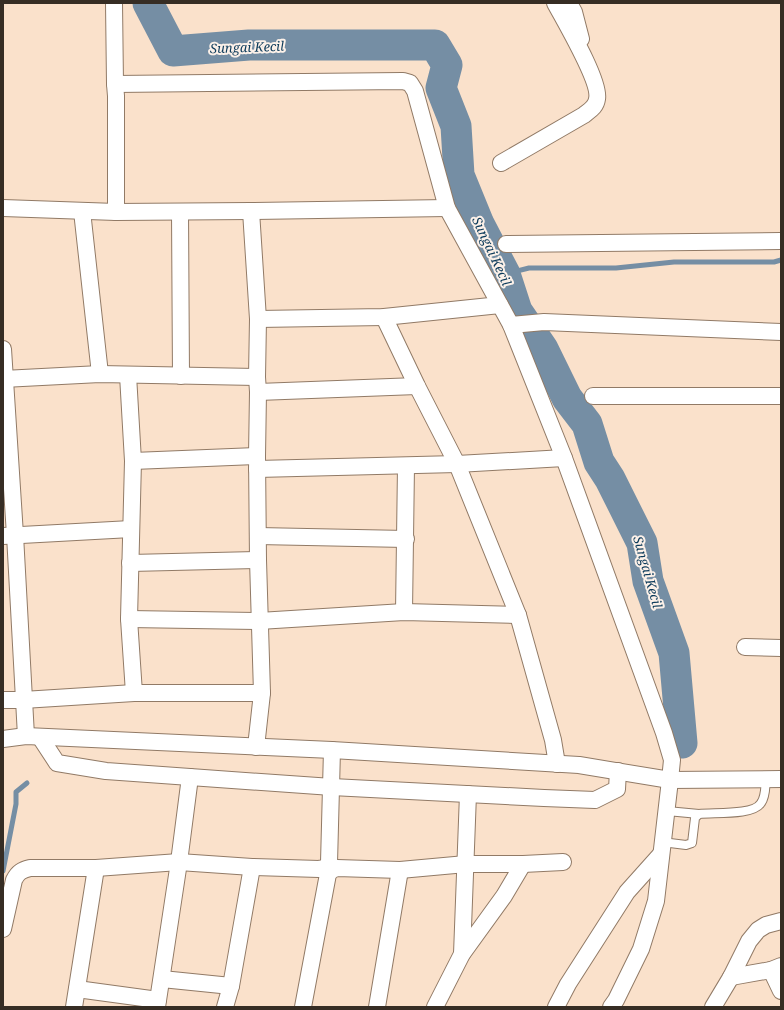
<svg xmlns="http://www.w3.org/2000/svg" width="784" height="1010" viewBox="0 0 784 1010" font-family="'Noto Serif',serif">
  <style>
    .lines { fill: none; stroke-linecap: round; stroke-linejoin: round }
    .stream { stroke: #758ea4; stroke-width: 5 }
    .river { stroke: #758ea4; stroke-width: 31 }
    .service-casing { stroke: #917a66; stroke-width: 10 }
    .minor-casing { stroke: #917a66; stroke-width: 18 }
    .service { stroke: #fff; stroke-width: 8 }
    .minor { stroke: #fff; stroke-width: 16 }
    .labels { text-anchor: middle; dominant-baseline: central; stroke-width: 4; stroke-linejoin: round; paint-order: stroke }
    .water-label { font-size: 13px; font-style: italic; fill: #0c3a5a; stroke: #fcf1e9 }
  </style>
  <rect width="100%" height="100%" fill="#fae1cb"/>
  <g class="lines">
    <g class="stream">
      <path d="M505 274 529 268H616L674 262H774L781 260"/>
      <path d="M3 871 16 804V792L27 783"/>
    </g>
    <path class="river" d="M148 3 173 51 249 45H435L447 65 441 88 456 126 459 175 479 224 505 274 517 311 543 349 567 398 587 424 599 462 610 479 642 543 648 581 674 653 682 743"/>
    <g class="service-casing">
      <g id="service">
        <path d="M667 811 699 814"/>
        <path d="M662 842 686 845 692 843 695 818 699 814C713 812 753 816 761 803 766 796 765 787 766 779"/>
      </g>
    </g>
    <g class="minor-casing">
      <g id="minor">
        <path d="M114 3 115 84 116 96V212"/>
        <path d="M569 3 574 12 581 39"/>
        <path d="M115 84 403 81 410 83 415 91 447 208 511 325 564 458 664 733 672 760 670 780 656 901 641 949 616 1000 611 1007"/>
        <path d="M501 163 584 115C590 110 596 107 597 99 601 82 564 20 555 3"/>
        <path d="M3 208 116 212 251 211 447 208"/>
        <path d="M82 211 100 374"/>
        <path d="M251 211 258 319 257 377 258 392 257 456 258 560 262 693 256 747"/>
        <path d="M180 212 181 376"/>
        <path d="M506 244 781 241"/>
        <path d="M384 317 417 386 457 464 518 615 553 740 557 764"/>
        <path d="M258 319 384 317 500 305"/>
        <path d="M511 325 544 322 781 332"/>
        <path d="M3 349 15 535 26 736"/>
        <path d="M128 375 133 461 129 619 134 693"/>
        <path d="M3 379 100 374 257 377"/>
        <path d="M258 392 417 386"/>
        <path d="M593 396H781"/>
        <path d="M133 461 257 456"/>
        <path d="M257 469 457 464 564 458"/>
        <path d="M3 536 131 529"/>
        <path d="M258 536 406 539"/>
        <path d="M130 563 258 560"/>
        <path d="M404 612 406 466"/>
        <path d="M129 619 259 621 404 612 518 615"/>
        <path d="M745 647 781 648"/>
        <path d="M3 700H23L134 693H262"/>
        <path d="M40 737 57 763 106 771 190 777 332 787 544 798 595 800 617 789 618 771"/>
        <path d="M3 739 26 736 332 750 579 765 670 780 781 779"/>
        <path d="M3 929 14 880C18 872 22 870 30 868H96L179 862 252 867 319 869 325 868 329 863 332 750"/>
        <path d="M462 954 468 794"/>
        <path d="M771 970 781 991"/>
        <path d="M731 977 771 970 781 966"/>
        <path d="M162 979 231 986"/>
        <path d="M77 989 158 1000"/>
        <path d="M74 1007 96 868"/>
        <path d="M157 1007 179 862 190 777"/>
        <path d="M225 1007 231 986 252 867"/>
        <path d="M303 1007 328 874 332 870 337 868 400 870 466 864H523L563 862"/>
        <path d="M377 1007 400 870"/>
        <path d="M435 1007 462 954 504 896 523 864"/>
        <path d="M556 1007 568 984 627 892 661 854"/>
        <path d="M713 1007 731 977 749 941 758 930 766 925 781 921"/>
      </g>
    </g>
    <use href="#service" class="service"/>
    <use href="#minor" class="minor"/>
  </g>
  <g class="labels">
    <g class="water-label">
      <text transform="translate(247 47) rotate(-2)">Sungai Kecil</text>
      <text transform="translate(492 251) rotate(65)">Sungai Kecil</text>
      <text transform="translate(648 572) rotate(74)">Sungai Kecil</text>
    </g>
  </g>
  <rect width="784" height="1010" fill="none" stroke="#362d24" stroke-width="8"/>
</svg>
